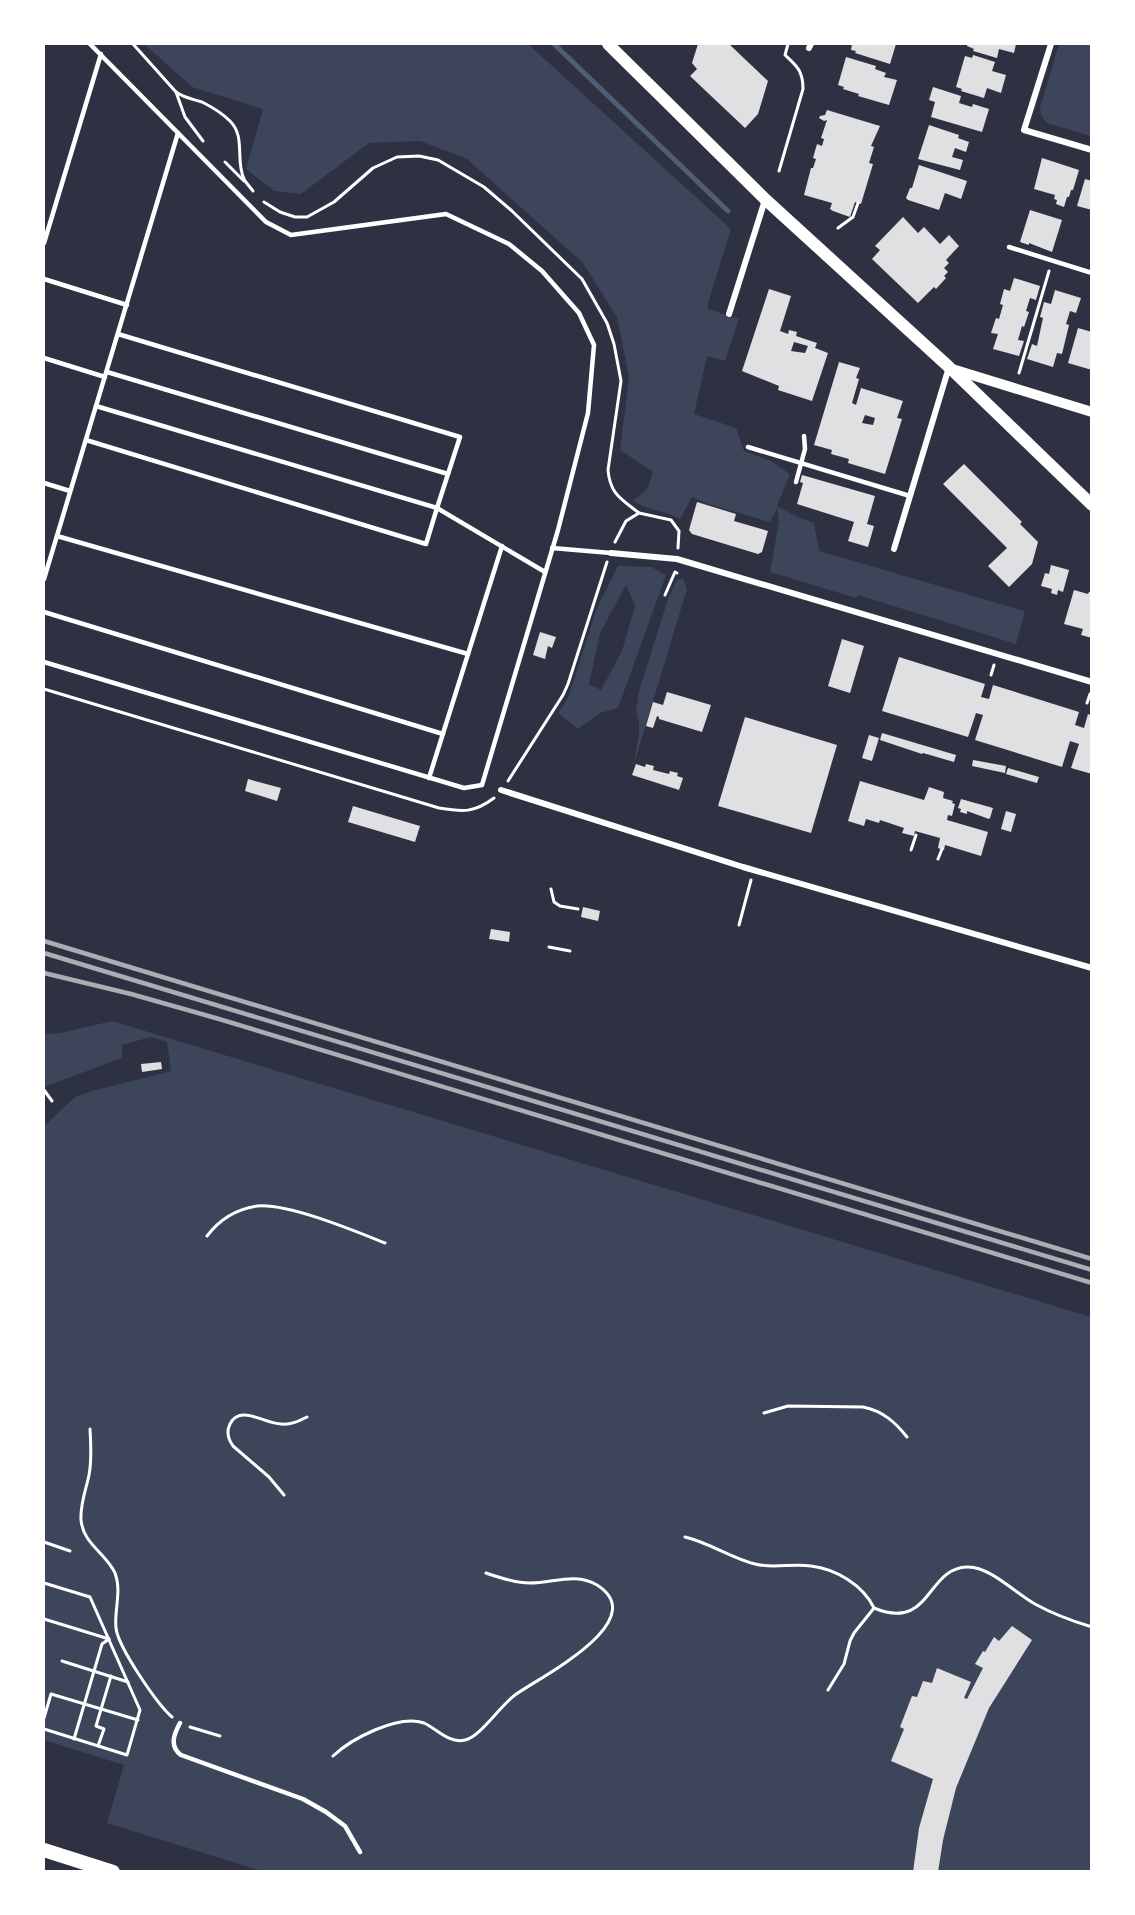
<svg xmlns="http://www.w3.org/2000/svg" width="1135" height="1915" viewBox="0 0 1135 1915" font-family="'Fira Sans Condensed',sans-serif">
  <style>
    .green { fill: #3c4559; fill-rule: evenodd }
    .lines { fill: none; stroke-linecap: round; stroke-linejoin: round }
    .stream { stroke: #4f5d75; stroke-width: 5 }
    .building { fill: #e0e0e3; fill-rule: evenodd }
    .path { stroke: #fff; stroke-width: 3 }
    .service { stroke: #fff; stroke-width: 4.5 }
    .minor { stroke: #fff; stroke-width: 6 }
    .tertiary { stroke: #fff; stroke-width: 10 }
    .secondary { stroke: #fff; stroke-width: 12 }
    .primary { stroke: #fff; stroke-width: 14 }
    .rail { stroke: #abadb3; stroke-width: 4.5 }
  </style>
  <rect width="100%" height="100%" fill="#2d3142"/>
  <g class="green">
    <path d="M144 44H528L731 229 708 303V309L739 319 725 361 707 356 694 414 736 428 744 451 771 461 790 474 777 506 797 517 814 523 819 551 1025 611 1016 644 858 595 856 598 770 572 779 521 777 508 770 522 708 504 692 497 680 519C666 510 648 511 633 501L647 489 653 472 620 450 629 377 617 317 583 263 467 159 420 141 369 143 301 194 274 191 246 169 263 109 192 87Z"/>
    <path d="M1059 44H1091V136L1047 123 1041 116 1040 107Z"/>
    <path d="M618 566 651 567 666 575 618 708 600 713 578 729 558 713 568 698 597 608ZM626 585 635 606 622 651 601 690 589 684 600 633Z"/>
    <path d="M678 579H683L687 589 633 767 639 734V724L636 710 639 691 669 596Z"/>
    <path d="M112 1021 1091 1317V1871L265 1872 107 1823 124 1765 44 1740V1126L75 1097 92 1091 171 1071 167 1042 151 1037 122 1045V1058L44 1087V1034L60 1033Z"/>
  </g>
  <g class="lines">
    <path class="stream" d="M554 44 728 211"/>
  </g>
  <g class="building">
    <path d="M698 44H729L768 81 758 114 745 128 690 76 697 69 692 63Z"/>
    <path d="M852 44H896L890 64 855 53 856 51 851 50Z"/>
    <path d="M967 44H1016L1014 53 999 49 997 58 973 51 974 49 967 46Z"/>
    <path d="M973 55 995 62 992 71 1006 75 1001 93 987 88 984 98 961 91 962 89 956 87 965 56 972 58Z"/>
    <path d="M846 57 876 66 875 69 886 73 884 77 897 80 889 105 858 96 859 94 843 89 844 87 838 85Z"/>
    <path d="M933 87 961 96 959 103 972 107 973 104 989 109 982 132 931 117 935 102 929 100Z"/>
    <path d="M827 110 880 126 871 146 874 147 869 163 873 164 861 204 855 202 850 217 833 211 830 209 832 203 804 195 811 168H813L816 159 813 158 817 144 822 146 824 139 821 138 827 120 824 121 819 118 820 116 825 115Z"/>
    <path d="M929 125 959 135 958 138 969 142 966 152 955 148 952 157 963 160 960 170 918 159Z"/>
    <path d="M1042 158 1079 170 1073 190H1071L1069 197H1067L1064 207 1056 204 1057 200 1054 199 1055 195 1034 189Z"/>
    <path d="M919 165 967 181 961 199 945 193 939 210 908 200 906 198 910 188H912Z"/>
    <path d="M1085 179 1092 181V210L1077 206Z"/>
    <path d="M1030 210 1062 220 1052 252 1029 243V245L1020 242Z"/>
    <path d="M903 217 918 233 924 227 940 244 949 235 959 246 946 260 949 263 944 268 948 272 944 276 946 278 936 289 934 287 918 303 872 259 880 250 875 246Z"/>
    <path d="M1014 278 1040 286 1036 300 1030 298 1026 311 1029 312 1024 327 1022 326 1018 340 1024 341 1019 356 993 349 998 334 991 333 996 318 999 319 1003 305 1000 304 1004 289 1010 291Z"/>
    <path d="M769 289 791 296 780 331 788 334 789 330 797 332 796 336 817 343 815 348 828 353 812 401 778 390 779 386 742 371ZM794 342 808 346 805 353 791 351Z"/>
    <path d="M1055 290 1081 298 1076 313 1070 311 1066 324 1069 325 1062 354 1057 353 1053 367 1027 359 1032 344 1037 346 1043 318 1040 317 1044 302 1051 304Z"/>
    <path d="M1078 328 1092 332V370L1068 363Z"/>
    <path d="M839 362 860 368 856 378 859 379 852 403 856 405 861 388 903 401 897 418 902 419 885 474 848 463 849 459 831 454 832 450 814 445ZM865 415 875 418 873 425 862 423Z"/>
    <path d="M964 464 1022 522 1020 524 1038 542 1032 564 1009 587 988 566 1007 548 943 484Z"/>
    <path d="M802 475 875 496 867 524 874 526 868 547 848 541 854 522 797 504 803 483 800 482Z"/>
    <path d="M697 502 736 514 734 521 768 531 762 552 758 554 692 534 689 530Z"/>
    <path d="M1051 565 1069 570 1063 592 1058 590 1057 595 1051 593 1052 589 1041 586 1045 573 1049 574Z"/>
    <path d="M1074 590 1088 594 1089 592H1092V638L1081 635 1083 629 1064 624Z"/>
    <path d="M540 632 556 637 552 648 548 646 545 659 533 655Z"/>
    <path d="M842 639 864 646 850 693 828 686Z"/>
    <path d="M899 657 985 684 981 697 989 699 993 685 1079 712 1075 725 1084 728 1088 714 1092 716V774L1071 768 1079 744 1070 741 1062 767 975 740 983 715 976 713 968 737 882 711Z"/>
    <path d="M667 692 711 705 702 732 659 719V717L657 716 653 728 646 726 653 702 663 705Z"/>
    <path d="M745 717 837 745 811 833 718 806Z"/>
    <path d="M882 733 956 755 954 762 923 753 922 754 880 740Z"/>
    <path d="M869 735 879 738 872 761 862 758Z"/>
    <path d="M973 760 1006 766 1005 773 972 766Z"/>
    <path d="M636 764 645 767 646 764 654 766 653 770 669 774 670 771 678 773 677 776 683 778 679 790 632 775Z"/>
    <path d="M1008 768 1039 777 1037 783 1006 774Z"/>
    <path d="M248 779 281 788 277 801 245 791Z"/>
    <path d="M860 781 924 800 929 787 944 792 943 798 953 801 952 803 955 804 952 816 948 815 947 820 988 832 981 856 945 845 944 850 938 848 940 838 915 831 914 836 902 833 904 828 880 820 879 823 866 819 864 826 848 821Z"/>
    <path d="M961 799 993 808 990 818 989 819 967 811V814L960 812 961 809 958 808Z"/>
    <path d="M353 806 420 826 415 842 348 822Z"/>
    <path d="M1006 811 1016 814 1011 832 1001 829Z"/>
    <path d="M583 907 600 911 598 921 581 917Z"/>
    <path d="M491 929 510 932 509 942 489 939Z"/>
    <path d="M161 1062 162 1069 142 1072 141 1064Z"/>
    <path d="M1012 1626 1032 1640 989 1708 956 1788 943 1840 938 1872H913L919 1828 933 1779 891 1761 904 1729 900 1727 912 1696 917 1697 923 1681 932 1683 937 1668 971 1682 964 1698 967 1699 983 1668 975 1664 983 1651 985 1652 994 1637 999 1641Z"/>
  </g>
  <g class="lines">
    <g class="path">
      <path d="M133 44 176 92C184 98 193 99 202 102 212 107 222 113 230 121 246 137 235 160 244 179 246 183 250 187 253 191"/>
      <path d="M176 92 185 117 203 141"/>
      <path d="M225 162 244 181"/>
      <path d="M779 171 803 89C803 71 797 66 785 55L788 44"/>
      <path d="M264 202 280 212 295 217H307L334 202 373 168 397 157 419 156 438 160 484 187 512 211 582 279 607 323 614 344 621 381 608 470C610 494 621 499 639 513L626 521 615 542"/>
      <path d="M838 228 853 217 858 203"/>
      <path d="M1019 373 1049 271"/>
      <path d="M639 513 671 520 679 531 678 548"/>
      <path d="M665 595 675 572 677 573"/>
      <path d="M991 675 994 665"/>
      <path d="M44 689 439 808C463 812 474 813 494 798"/>
      <path d="M1087 703 1090 694"/>
      <path d="M508 781 563 695 568 684 607 562"/>
      <path d="M911 850 916 835"/>
      <path d="M938 859 942 849"/>
      <path d="M551 889 554 902 560 906 578 909"/>
      <path d="M739 925 751 880"/>
      <path d="M549 947 570 951"/>
      <path d="M44 1090 52 1101"/>
      <path d="M207 1236C219 1220 236 1209 257 1206 288 1203 355 1231 385 1243"/>
      <path d="M764 1413 788 1406 863 1407C883 1411 895 1422 907 1437"/>
      <path d="M90 1429C91 1445 92 1460 89 1475 86 1490 80 1504 81 1520 83 1544 106 1553 115 1573 122 1591 114 1610 116 1628 118 1647 157 1704 172 1717"/>
      <path d="M284 1495 269 1477 233 1446C228 1439 226 1432 230 1424 240 1404 265 1424 281 1424 291 1425 299 1421 307 1417"/>
      <path d="M685 1537C710 1543 731 1558 755 1564 773 1569 792 1563 811 1566 836 1569 863 1585 874 1608 931 1632 926 1568 967 1567 990 1566 1016 1594 1035 1604 1053 1614 1072 1621 1092 1627"/>
      <path d="M44 1542 70 1551"/>
      <path d="M44 1583 90 1597 140 1710 127 1755 44 1729"/>
      <path d="M44 1619 109 1639"/>
      <path d="M62 1661 128 1682"/>
      <path d="M828 1690 844 1664 850 1641 854 1633 874 1608"/>
      <path d="M44 1718 51 1694 138 1720"/>
      <path d="M190 1727 220 1736"/>
      <path d="M74 1739 102 1644 109 1639"/>
      <path d="M98 1746 104 1729 96 1726 111 1676"/>
      <path d="M333 1756C351 1739 398 1714 424 1723 437 1729 449 1744 465 1740 480 1737 500 1706 515 1695 538 1678 654 1621 597 1585 575 1572 554 1583 530 1583 515 1583 500 1578 486 1573"/>
    </g>
    <g class="service">
      <path d="M44 243 101 54"/>
      <path d="M1009 247 1092 273"/>
      <path d="M44 279 127 305"/>
      <path d="M118 334 460 437 437 508 545 572"/>
      <path d="M44 358 105 377"/>
      <path d="M107 372 448 474"/>
      <path d="M86 440 426 544 437 508 96 406"/>
      <path d="M748 447 910 496"/>
      <path d="M796 482 805 449 804 436"/>
      <path d="M44 483 70 491"/>
      <path d="M57 536 468 654"/>
      <path d="M552 548 611 553"/>
      <path d="M44 579 178 133"/>
      <path d="M44 612 443 734"/>
      <path d="M44 662 464 788 482 785 558 530 588 413 594 345 579 313 542 271 509 244 446 214 291 235 266 222 90 44"/>
      <path d="M429 778 502 546"/>
      <path d="M180 1723C174 1734 169 1746 181 1755L303 1799 326 1812 345 1826 360 1852"/>
    </g>
    <g class="minor">
      <path d="M1051 44 1024 130 1092 150"/>
      <path d="M809 48 811 44"/>
      <path d="M729 314 765 200"/>
      <path d="M894 549 949 367"/>
      <path d="M611 553 677 559 1092 682"/>
      <path d="M501 790 743 867 1092 968"/>
    </g>
    <path class="tertiary" d="M949 368 1092 412"/>
    <path class="secondary" d="M608 44 765 199 949 367 1092 505"/>
    <path class="primary" d="M44 1850 113 1872"/>
    <g class="rail">
      <path d="M44 941 1092 1259"/>
      <path d="M44 953 1092 1270"/>
      <path d="M44 973 131 994 219 1019 1092 1283"/>
    </g>
  </g>
  <rect width="1135" height="1915" fill="none" stroke="#ffffff" stroke-width="90"/>
</svg>
